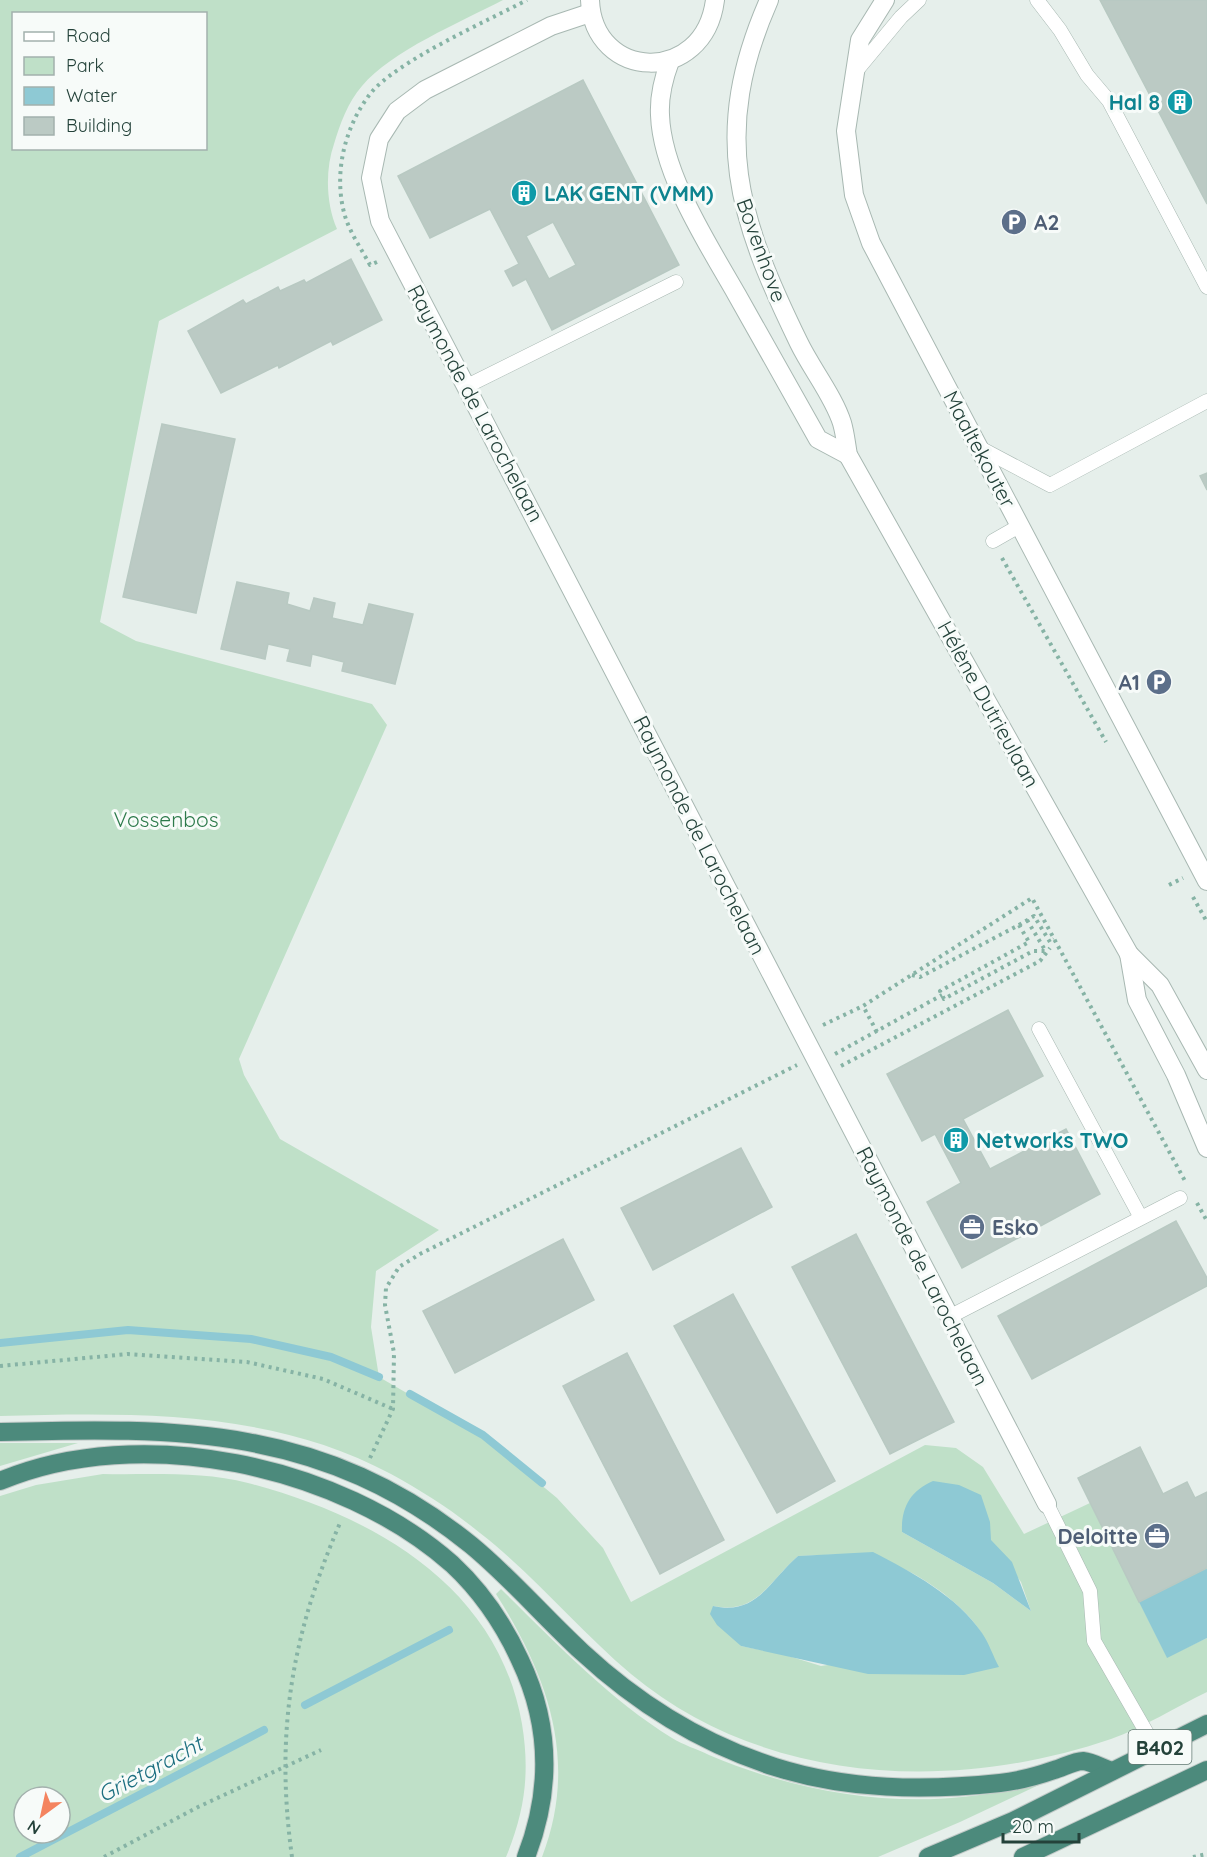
<svg xmlns="http://www.w3.org/2000/svg" width="1207" height="1857" viewBox="0 0 1207 1857" font-family="Quicksand,sans-serif">
  <style>
    .green { fill: #bfe0c8; fill-rule: evenodd }
    .water { fill: #8ec9d4 }
    .lines { fill: none; stroke-linecap: round; stroke-linejoin: round }
    .stream { stroke: #8ec9d4; stroke-width: 8 }
    .building { fill: #bbcac4; stroke: #b8c9c2; stroke-width: 1.5; fill-rule: evenodd }
    .service-casing { stroke: #a8b8b2; stroke-width: 15 }
    .minor-casing { stroke: #a8b8b2; stroke-width: 20 }
    .tertiary-casing { stroke: #a8b8b2; stroke-width: 20 }
    .trunk-casing { stroke: #c2cac8; stroke-width: 20 }
    .path { stroke: #86b3a5; stroke-width: 4; stroke-dasharray: 3 4.5; stroke-linecap: butt }
    .service { stroke: #fff; stroke-width: 14 }
    .minor { stroke: #fff; stroke-width: 18 }
    .tertiary { stroke: #fff; stroke-width: 18 }
    .trunk { stroke: #4c8a7c; stroke-width: 18 }
    .labels { text-anchor: middle; dominant-baseline: central; stroke-width: 6; stroke-linejoin: round; paint-order: stroke }
    .shield { fill: #f7fbf9; stroke: #637a73; stroke-width: 1.5 }
    .shield-label { font-size: 20px; font-weight: bold; fill: #24423a }
    .culture-label { font-size: 21px; font-weight: bold; fill: #0d838f; stroke: #f7fbf9; text-anchor: start }
    .service-label { font-size: 21px; font-weight: bold; fill: #4e5e75; stroke: #f7fbf9; text-anchor: start }
    .street-label { font-size: 21px; fill: #24423a; stroke: #f7fbf9 }
    .park-label { font-size: 21px; fill: #2d7a4b; stroke: #f7fbf9 }
    .water-label { font-size: 22px; font-style: italic; fill: #1c6f80; stroke: #f7fbf9 }
  </style>
  <rect width="100%" height="100%" fill="#e6efeb"/>
  <g class="green">
    <path d="M0 0H503C461 22 391 51 362 86 348 102 340 124 334 144 325 170 326 204 337 229L159 321 100 622 136 641 372 704 387 725 239 1059 244 1075 280 1139 439 1230 376 1271 371 1327 379 1377 483 1437 557 1498 603 1548 631 1602 925 1445 956 1448 983 1467 1024 1534 1090 1503 1167 1657 1207 1638V1692C1176 1707 1144 1727 1111 1739 953 1793 764 1785 631 1674 578 1629 534 1575 480 1533 452 1510 422 1491 391 1474 270 1409 133 1413 0 1416ZM14 14H206V148H14ZM990 1522V1540L1021 1582 1031 1611 993 1583 902 1532ZM850 1554C869 1560 894 1563 912 1573 938 1587 975 1615 986 1642L821 1666 782 1654 741 1646 713 1606C757 1615 769 1581 798 1556Z"/>
    <path d="M0 1443H78L0 1466Z"/>
    <path d="M103 1474C150 1475 202 1471 248 1483 374 1516 498 1586 522 1724 530 1773 525 1811 506 1857H0V1496L36 1485ZM24 1797H60V1833H24Z"/>
    <path d="M501 1589C555 1642 608 1698 672 1738 683 1745 697 1749 709 1755 786 1788 878 1806 962 1797 989 1795 1016 1788 1043 1783L960 1822 878 1857H542C579 1761 548 1676 496 1594Z"/>
  </g>
  <g class="water">
    <path d="M933 1481 959 1485 981 1495 990 1522 991 1540 1012 1562 1031 1611 993 1583 902 1532C901 1508 910 1491 933 1481Z"/>
    <path d="M873 1552C912 1572 957 1596 982 1633 989 1643 993 1656 999 1667L964 1675 868 1674 741 1646 717 1625 710 1614 713 1606C757 1616 769 1581 798 1556Z"/>
    <path d="M1207 1568V1638L1167 1658 1139 1602Z"/>
  </g>
  <g class="lines">
    <g class="stream">
      <path d="M0 1343 128 1330 251 1339 331 1357 379 1377"/>
      <path d="M410 1394 483 1435 542 1483"/>
      <path d="M305 1705 449 1630"/>
      <path d="M20 1857 264 1730"/>
    </g>
  </g>
  <g class="building">
    <path d="M1100 0H1207V204Z"/>
    <path d="M583 80 679 265 552 330 526 279 513 286 505 271 519 264 490 209 430 238 398 176ZM553 222 576 265 549 279 526 236Z"/>
    <path d="M351 259 382 320 333 345 331 341 279 368 278 365 221 393 188 331 243 300 246 304 278 287 280 291 304 280 306 283Z"/>
    <path d="M162 424 235 439 196 613 123 597Z"/>
    <path d="M1207 473V490L1200 476Z"/>
    <path d="M237 582 289 593 287 604 310 611 314 598 335 603 332 618 363 625 369 604 413 614 395 684 342 671 344 662 312 654 310 666 287 661 290 649 268 644 265 659 221 649Z"/>
    <path d="M1008 1010 1043 1076 963 1119 990 1169 1066 1129 1100 1194 962 1268 927 1202 961 1183 935 1134 922 1141 887 1074Z"/>
    <path d="M741 1148 772 1207 653 1270 621 1208Z"/>
    <path d="M1176 1221 1207 1278V1286L1032 1379 998 1316Z"/>
    <path d="M856 1234 954 1422 890 1454 792 1267Z"/>
    <path d="M563 1239 594 1300 455 1373 423 1311Z"/>
    <path d="M733 1294 835 1481 777 1513 674 1326Z"/>
    <path d="M627 1353 724 1540 660 1574 563 1386Z"/>
    <path d="M1140 1447 1163 1494 1187 1482 1195 1498 1207 1492V1568L1139 1602 1078 1478Z"/>
  </g>
  <g class="lines">
    <g class="service-casing">
      <g id="service">
        <path d="M1037 0 1060 30 1087 75 1109 101 1207 287"/>
        <path d="M857 70 901 17 919 0"/>
        <path d="M467 386 676 282"/>
        <path d="M980 448 1050 485 1207 401"/>
        <path d="M993 541 1014 529"/>
        <path d="M1039 1029 1140 1216"/>
        <path d="M949 1317 1180 1198"/>
        <path d="M1047 1504 1090 1591 1094 1641 1156 1749"/>
      </g>
    </g>
    <g class="minor-casing">
      <g id="minor">
        <path d="M590 0C593 81 704 86 715 0"/>
        <path d="M885 0 860 40 846 131 854 195 871 243 1207 881"/>
        <path d="M590 13 551 26 425 90 397 111 379 139 371 178 380 221 1047 1504"/>
        <path d="M670 61C664 77 659 97 660 115 662 174 708 244 737 295 764 343 791 391 818 439L848 455"/>
      </g>
    </g>
    <g class="tertiary-casing">
      <g id="tertiary">
        <path d="M769 0C710 134 738 218 799 343 811 368 834 397 842 423 845 433 846 444 848 455L1129 954 1160 985 1207 1070"/>
        <path d="M1129 954 1137 1000 1176 1075 1207 1148"/>
      </g>
    </g>
    <g class="trunk-casing">
      <g id="trunk">
        <path d="M0 1432C179 1427 324 1426 471 1545 510 1577 544 1617 582 1652 637 1703 703 1744 775 1767 848 1790 924 1791 1000 1783 1018 1781 1037 1776 1054 1770 1062 1768 1074 1761 1083 1761 1092 1762 1103 1768 1112 1771"/>
        <path d="M0 1481C140 1422 340 1465 452 1564 480 1590 504 1625 520 1660 551 1725 552 1790 526 1857"/>
        <path d="M928 1857 1013 1821 1207 1724"/>
        <path d="M1023 1857 1207 1770"/>
      </g>
    </g>
    <g class="path">
      <path d="M377 262 370 265C362 250 350 233 345 216 333 175 344 128 370 94 395 62 487 21 527 0"/>
      <path d="M1002 558 1106 742"/>
      <path d="M1169 885 1183 878"/>
      <path d="M1193 897 1207 922"/>
      <path d="M1027 920 1045 950"/>
      <path d="M1019 925 1034 916 1050 942 1054 939"/>
      <path d="M912 975 920 977 1019 925 1029 942 940 991 944 999 1033 951H1045"/>
      <path d="M823 1025 863 1006"/>
      <path d="M877 1032 863 1006 1032 898 1185 1181"/>
      <path d="M835 1054 942 995"/>
      <path d="M841 1066 1040 961 1050 948"/>
      <path d="M1197 1203 1207 1221"/>
      <path d="M0 1366 128 1354 247 1362 323 1379 393 1409"/>
      <path d="M370 1458 393 1409 394 1353 385 1305 386 1288 399 1267 420 1254 797 1065"/>
      <path d="M104 1857 198 1807 321 1750"/>
      <path d="M292 1857C275 1734 291 1637 340 1523"/>
      <path d="M1193 1857 1207 1854"/>
    </g>
    <use href="#service" class="service"/>
    <use href="#minor" class="minor"/>
    <use href="#tertiary" class="tertiary"/>
    <use href="#trunk" class="trunk"/>
  </g>
  <defs>
    <g id="building-disc" transform="scale(1.35)"><circle r="9.5" fill="#0f9aa8" stroke="#f7fbf9"/><path d="M-4-6H4V6H1V3H-1V6H-4ZM-2.5-4.3h1.7v1.8h-1.7ZM.8-4.3h1.7v1.8H.8ZM-2.5-1h1.7V.8h-1.7ZM.8-1h1.7V.8H.8Z" fill="#fff"/></g>
    <g id="parking-disc" transform="scale(1.35)"><circle r="9.5" fill="#5c6f8a" stroke="#f7fbf9"/><path d="M-3.5-5.5H1a3.5 3.5 0 0 1 0 7H-1V5.5H-3.5ZM-1-3.4V-.6H.8a1.4 1.4 0 0 0 0-2.8Z" fill="#fff"/></g>
    <g id="office-disc" transform="scale(1.35)"><circle r="9.5" fill="#5c6f8a" stroke="#f7fbf9"/><path d="M-6-3h4V-5.5h4V-3h4V5H-6ZM-1-4.5V-3h2v-1.5ZM-6 0V1H6V0Z" fill="#fff"/></g>
  </defs>
  <g fill-rule="evenodd">
    <use href="#building-disc" x="1180" y="102"/>
    <use href="#building-disc" x="524" y="193"/>
    <use href="#parking-disc" x="1014" y="222"/>
    <use href="#parking-disc" x="1159" y="682"/>
    <use href="#building-disc" x="956" y="1140"/>
    <use href="#office-disc" x="972" y="1227"/>
    <use href="#office-disc" x="1157" y="1536"/>
  </g>
  <g class="labels">
    <rect class="shield" x="1128.5" y="1730" width="63" height="34" rx="4.5"/>
    <g class="shield-label">
      <text x="1160" y="1747">B402</text>
    </g>
    <g class="culture-label">
      <text x="1160" y="102" text-anchor="end">Hal 8</text>
      <text x="544" y="193">LAK GENT (VMM)</text>
      <text x="976" y="1140">Networks TWO</text>
    </g>
    <g class="service-label">
      <text x="1034" y="222">A2</text>
      <text x="1140" y="682" text-anchor="end">A1</text>
      <text x="992" y="1227">Esko</text>
      <text x="1138" y="1536" text-anchor="end">Deloitte</text>
    </g>
    <g class="street-label">
      <text transform="translate(762 250) rotate(70)">Bovenhove</text>
      <text transform="translate(476 403) rotate(62)">Raymonde de Larochelaan</text>
      <text transform="translate(980 449) rotate(62)">Maaltekouter</text>
      <text transform="translate(989 704) rotate(61)">Hélène Dutrieulaan</text>
      <text transform="translate(700 835) rotate(63)">Raymonde de Larochelaan</text>
      <text transform="translate(923 1266) rotate(63)">Raymonde de Larochelaan</text>
    </g>
    <g class="park-label">
      <text x="166" y="819">Vossenbos</text>
    </g>
    <g class="water-label">
      <text transform="translate(150 1769) rotate(-28)">Grietgracht</text>
    </g>
  </g>
  <rect x="12" y="12" width="195" height="138" fill="#f7fbf9" stroke="#a3b1ad" stroke-width="1.5"/>
  <rect x="24" y="32" width="30" height="9" fill="#ffffff" stroke="#a3b1ad" stroke-width="1.5"/>
  <text x="66" y="42" font-size="18" fill="#24423a">Road</text>
  <rect x="24" y="57" width="30" height="18" fill="#bfe0c8" stroke="#a3b1ad" stroke-width="1.5"/>
  <text x="66" y="72" font-size="18" fill="#24423a">Park</text>
  <rect x="24" y="87" width="30" height="18" fill="#8ec9d4" stroke="#a3b1ad" stroke-width="1.5"/>
  <text x="66" y="102" font-size="18" fill="#24423a">Water</text>
  <rect x="24" y="117" width="30" height="18" fill="#bbcac4" stroke="#a3b1ad" stroke-width="1.5"/>
  <text x="66" y="132" font-size="18" fill="#24423a">Building</text>
  <g transform="translate(42 1815) rotate(213)"><circle r="28" fill="#f7fbf9" stroke="#a3b1ad" stroke-width="1.5"/>
  <path d="M0-4.5L10 22L0 15L-10 22Z" fill="#f4845f"/>
  <text y="-9" font-size="16" font-weight="bold" text-anchor="middle" fill="#24423a">N</text>
  </g>
  <path d="M1003 1833v9h76v-9" fill="none" stroke="#24423a" stroke-width="3"/>
  <text x="1012" y="1833" font-size="18" fill="#24423a" stroke="#f7fbf9" stroke-width="4.5" paint-order="stroke">20 m</text>
</svg>
